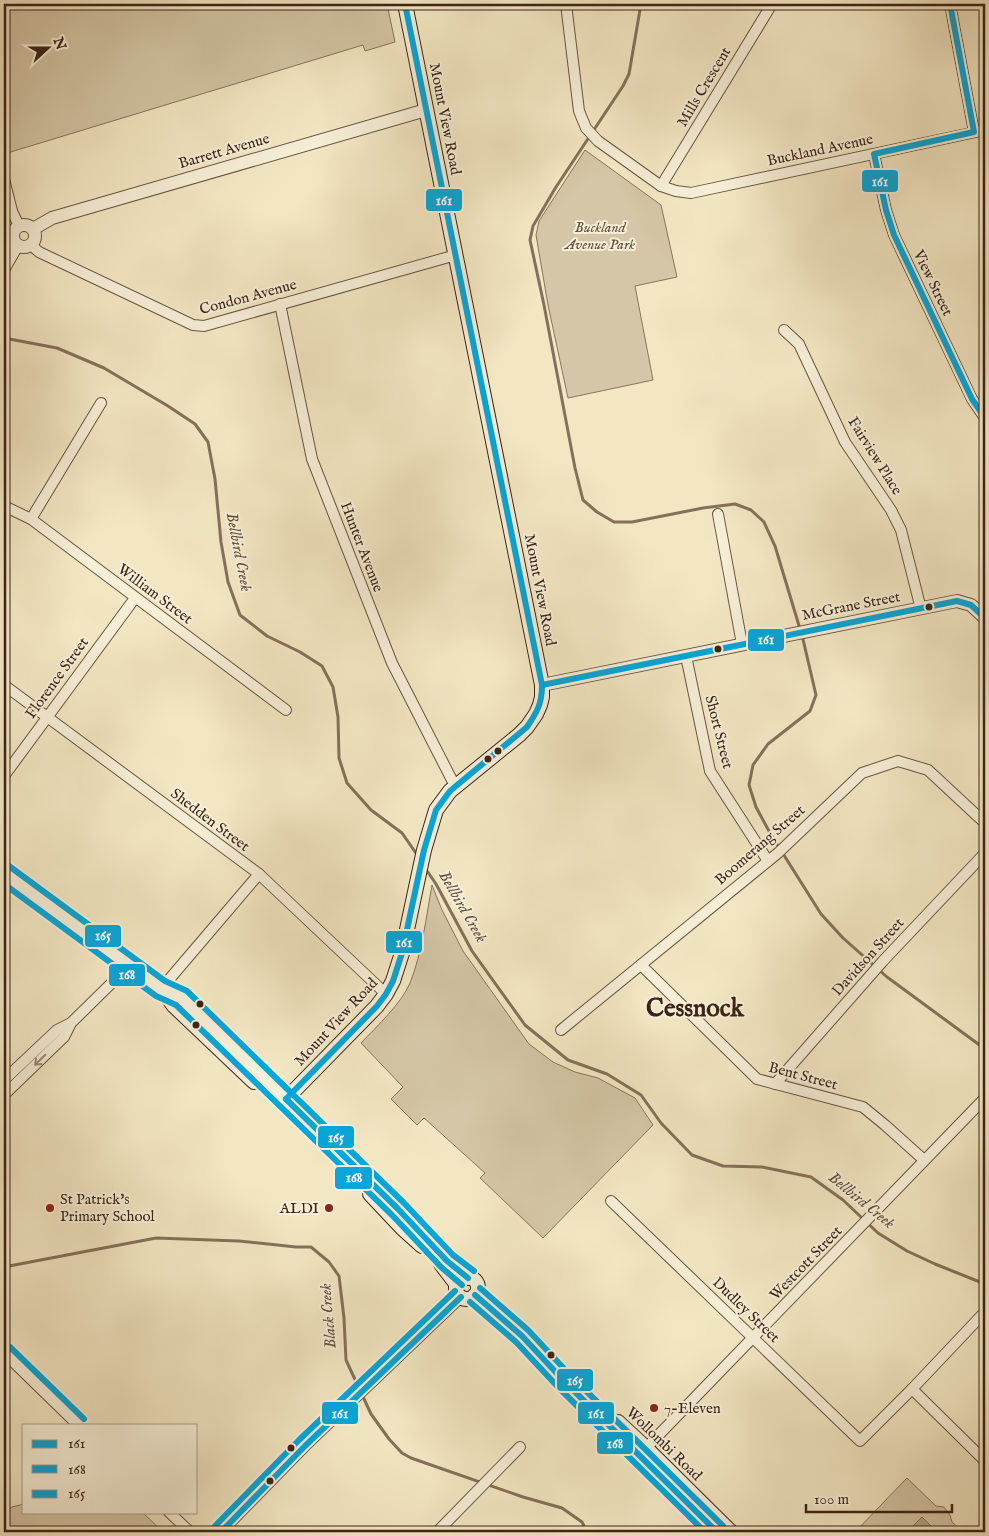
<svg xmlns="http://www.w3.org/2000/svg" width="989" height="1536" viewBox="0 0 989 1536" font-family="'IM FELL English',serif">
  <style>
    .green { fill: #d4c6a6; stroke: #88755e }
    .water { fill: #b4a589; stroke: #84715b }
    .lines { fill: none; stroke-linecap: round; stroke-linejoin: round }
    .stream { stroke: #84715b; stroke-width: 3 }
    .minor-casing { stroke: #695542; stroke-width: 12 }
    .tertiary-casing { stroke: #695542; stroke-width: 14 }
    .secondary-casing { stroke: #3b2417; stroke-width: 16 }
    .minor { stroke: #f7efd8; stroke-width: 10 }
    .tertiary { stroke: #f7efd8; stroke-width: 12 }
    .secondary { stroke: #f7efd8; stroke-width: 14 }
    .bus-1-casing { stroke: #f7efd8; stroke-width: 10 }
    .bus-2-casing { stroke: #f7efd8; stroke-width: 10 }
    .bus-3-casing { stroke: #f7efd8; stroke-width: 10 }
    .bus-1 { stroke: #06a6d9; stroke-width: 6 }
    .bus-2 { stroke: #06a6d9; stroke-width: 6 }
    .bus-3 { stroke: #06a6d9; stroke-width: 6 }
    .oneway { stroke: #998a78 }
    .bus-dot { fill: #3b2417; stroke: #f7efd8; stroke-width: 2 }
    .poi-dot { fill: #8f2418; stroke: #f7efd8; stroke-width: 2 }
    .labels { text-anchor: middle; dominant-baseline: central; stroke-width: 4; stroke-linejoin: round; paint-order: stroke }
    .street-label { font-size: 15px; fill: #3b2417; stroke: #f7efd8 }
    .park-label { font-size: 15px; font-style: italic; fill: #614c3b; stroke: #f7efd8 }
    .poi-label { font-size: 15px; fill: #3b2417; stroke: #f7efd8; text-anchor: start }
    .water-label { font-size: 16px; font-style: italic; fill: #65513f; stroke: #f7efd8 }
    .town-label { font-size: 25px; font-weight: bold; fill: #3b2417; stroke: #f7efd8 }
    .line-badge { stroke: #f7efd8; stroke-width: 2 }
    .badge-label { font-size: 14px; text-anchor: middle; font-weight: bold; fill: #fff }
  </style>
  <rect width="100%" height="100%" fill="#f3e7c3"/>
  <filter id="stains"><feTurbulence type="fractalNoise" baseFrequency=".004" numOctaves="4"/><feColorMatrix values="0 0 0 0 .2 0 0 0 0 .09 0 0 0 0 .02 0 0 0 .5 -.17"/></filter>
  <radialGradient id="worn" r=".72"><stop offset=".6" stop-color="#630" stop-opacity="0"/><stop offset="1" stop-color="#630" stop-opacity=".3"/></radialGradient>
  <g class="green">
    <path d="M4 4H387L395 42 365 51 363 45 4 154Z"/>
    <path d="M585 150 661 205 677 277 635 286 653 380 568 398 548 305 536 235 539 221Z"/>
    <path d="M432 885 442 910 463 951 529 1044 553 1062 575 1072 598 1078 635 1098 653 1125 543 1238 480 1178 485 1173 424 1118 417 1125 391 1099 403 1087 361 1043C377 1026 401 1004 410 983 422 953 426 918 432 885Z"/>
    <path d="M907 1478 936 1506 944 1507 950 1515 952 1522 963 1532H855Z"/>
    <path d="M24 1504V1512H142L163 1532H10L7 1511 12 1507Z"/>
  </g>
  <path class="water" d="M922 1517 934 1529 931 1532H907Z"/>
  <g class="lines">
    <g class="stream">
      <path d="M641 4 629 74 623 86 556 187 533 226 530 240 544 305 575 468 583 500 597 512 614 522H632L703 508 735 504 751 510 764 522 775 546 800 629"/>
      <path d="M4 338 57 348 104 368 168 406 195 424 208 442 215 479 221 542 228 582 240 615 267 636 300 652 322 666 333 687 338 717 339 758 347 783 371 810 402 833 418 856"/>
      <path d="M802 635 816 695 810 711 768 744 753 765 749 785 756 807 770 833 821 914 843 938 887 977 985 1049"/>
      <path d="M425 868 436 884 472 951 525 1025 568 1060 607 1074 641 1095 661 1123 692 1155 723 1166 762 1167 811 1177 843 1200 878 1233 907 1251 935 1264 985 1284"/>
      <path d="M4 1267 156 1238 239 1241 296 1247H311L329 1262 339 1276 344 1318 346 1360 371 1414 389 1439 402 1453 411 1458 523 1497 562 1508 582 1522 587 1532"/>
    </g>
    <g class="minor-casing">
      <g id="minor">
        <path d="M566 4 579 111 586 128 598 141 661 186 676 191 691 193 985 130"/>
        <path d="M950 4 974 132"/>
        <path d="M874 154 886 210 894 235 972 399 985 418"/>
        <path d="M4 179 12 211 19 226"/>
        <path d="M661 186 772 4"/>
        <path d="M31 245 39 252 193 325 204 326 456 255"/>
        <path d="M280 304 312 459 392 663 455 786"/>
        <path d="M784 330 799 344 845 442 891 510 901 530 921 609"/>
        <path d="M4 506 31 519 286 710"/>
        <path d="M718 514 742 644"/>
        <path d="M31 519 101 403"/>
        <path d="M686 656 710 771 768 861"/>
        <path d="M4 685 259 874 386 994"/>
        <path d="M4 776 135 598"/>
        <path d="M641 965 757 1079 863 1107 885 1125 924 1160"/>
        <path d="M161 989 259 874"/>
        <path d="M561 1030 778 853 862 773 898 761 928 770 985 823"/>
        <path d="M4 1080 57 1030 71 1023"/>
        <path d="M775 1084 883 961 985 853"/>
        <path d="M4 1095 64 1037 71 1023 130 965"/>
        <path d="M611 1201 860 1441 912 1389 982 1315 985 1314"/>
        <path d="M4 1353 78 1425"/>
        <path d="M912 1389 985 1461"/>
        <path d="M646 1448 985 1098"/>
        <path d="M169 1512 190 1532"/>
        <path d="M204 1532H206"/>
        <path d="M221 1532 305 1446 461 1297"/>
        <path d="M437 1532 520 1447"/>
      </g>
    </g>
    <g class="tertiary-casing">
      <g id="tertiary">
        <circle cx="24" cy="236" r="11"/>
        <path d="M33 229 52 218 426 110"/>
        <path d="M4 268 15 249 19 246"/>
        <path d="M542 685 957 601 971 605 985 618"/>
      </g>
    </g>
    <g class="secondary-casing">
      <g id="secondary">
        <path d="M4 873 161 989 181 998 398 1209 447 1261 468 1278"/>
        <path d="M163 991 174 1006 254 1082"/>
        <path d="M286 1099 377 1006 386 994 393 981 402 953 424 850 436 810 450 791 519 735 527 727 536 714 540 705 542 697V685L405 4"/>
        <path d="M370 1194 402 1228 422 1246"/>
        <path d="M441 1264 457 1285"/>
        <circle cx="467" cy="1288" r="11"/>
        <path d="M475 1295C507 1319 539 1351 564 1381L717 1532"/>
        <path d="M618 1422 646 1448 731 1532"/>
      </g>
    </g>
    <use href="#minor" class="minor"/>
    <use href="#tertiary" class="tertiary"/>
    <use href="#secondary" class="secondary"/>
    <g class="bus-1-casing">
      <g id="bus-1">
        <path d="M950 4 974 132 874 154 886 210 894 235 972 399 985 418"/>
        <path d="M542 685 957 601 971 605 985 618"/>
        <path d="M286 1099 377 1006 386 994 393 981 402 953 424 850 436 810 450 791 527 727C537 712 542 704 542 685L405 4"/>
        <path d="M286 1099 398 1209 447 1261 468 1278"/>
        <path d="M475 1295 522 1336 564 1381 717 1532"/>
        <path d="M221 1532 305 1446 461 1297"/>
      </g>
    </g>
    <g class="bus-2-casing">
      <g id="bus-2">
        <path d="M4 884 156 996 176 1005 392 1215 441 1267 462 1285"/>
        <path d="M470 1302 516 1342 558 1387 705 1532"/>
      </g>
    </g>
    <g class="bus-3-casing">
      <g id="bus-3">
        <path d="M9 866 165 981 187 991 404 1203 453 1255 474 1271"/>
        <path d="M480 1288 528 1330 570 1375 723 1526"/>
        <path d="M10 1347 84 1419"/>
        <path d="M215 1526 299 1440 455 1291"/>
      </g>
    </g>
    <use href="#bus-1" class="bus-1"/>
    <use href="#bus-2" class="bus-2"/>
    <use href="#bus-3" class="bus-3"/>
  </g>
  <defs><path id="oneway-shaft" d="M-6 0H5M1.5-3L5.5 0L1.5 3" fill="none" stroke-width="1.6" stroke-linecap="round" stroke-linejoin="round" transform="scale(1.25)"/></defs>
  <use class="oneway" href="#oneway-shaft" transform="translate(40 1060) rotate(136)"/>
  <g class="bus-dot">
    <circle cx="929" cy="607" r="4.5"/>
    <circle cx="718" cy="649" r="4.5"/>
    <circle cx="498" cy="751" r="4.5"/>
    <circle cx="488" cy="759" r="4.5"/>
    <circle cx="200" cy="1004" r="4.5"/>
    <circle cx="196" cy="1025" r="4.5"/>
    <circle cx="551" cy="1355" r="4.5"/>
    <circle cx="291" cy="1448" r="4.5"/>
    <circle cx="270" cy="1481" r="4.5"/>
  </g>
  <g class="poi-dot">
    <circle cx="50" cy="1208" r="5"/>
    <circle cx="329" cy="1208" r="5"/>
    <circle cx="654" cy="1408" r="5"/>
  </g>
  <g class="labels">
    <g class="street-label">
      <text transform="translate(704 87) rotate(-59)">Mills Crescent</text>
      <text transform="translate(445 119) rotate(79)">Mount View Road</text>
      <text transform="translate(820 150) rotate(-12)">Buckland Avenue</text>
      <text transform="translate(224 151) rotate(-16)">Barrett Avenue</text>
      <text transform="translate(933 283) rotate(64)">View Street</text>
      <text transform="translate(248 297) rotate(-15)">Condon Avenue</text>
      <text transform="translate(875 456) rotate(58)">Fairview Place</text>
      <text transform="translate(362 547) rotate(69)">Hunter Avenue</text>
      <text transform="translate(540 590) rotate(79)">Mount View Road</text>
      <text transform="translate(155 594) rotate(37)">William Street</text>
      <text transform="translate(851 606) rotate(-11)">McGrane Street</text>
      <text transform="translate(57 678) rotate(-54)">Florence Street</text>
      <text transform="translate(719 732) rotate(76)">Short Street</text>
      <text transform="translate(210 820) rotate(37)">Shedden Street</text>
      <text transform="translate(760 845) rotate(-41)">Boomerang Street</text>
      <text transform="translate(868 957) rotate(-48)">Davidson Street</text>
      <text transform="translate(336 1022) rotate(-47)">Mount View Road</text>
      <text transform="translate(803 1076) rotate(15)">Bent Street</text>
      <text transform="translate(806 1263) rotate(-46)">Westcott Street</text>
      <text transform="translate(746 1310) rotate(44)">Dudley Street</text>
      <text transform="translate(664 1444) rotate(44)">Wollombi Road</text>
    </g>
    <g class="park-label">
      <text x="600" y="227">Buckland<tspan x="600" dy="17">Avenue Park</tspan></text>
    </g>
    <g class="poi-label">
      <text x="60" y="1199">St Patrick's<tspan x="60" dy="17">Primary School</tspan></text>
      <text x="319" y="1208" text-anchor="end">ALDI</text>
      <text x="664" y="1408">7-Eleven</text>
    </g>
    <g class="water-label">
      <text transform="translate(238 552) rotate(79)">Bellbird Creek</text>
      <text transform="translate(462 907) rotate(60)">Bellbird Creek</text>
      <text transform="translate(861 1201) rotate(39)">Bellbird Creek</text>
      <text transform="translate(329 1316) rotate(-95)">Black Creek</text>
    </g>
    <g class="town-label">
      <text x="695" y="1009">Cessnock</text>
    </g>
  </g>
  <g class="line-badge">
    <rect x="861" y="169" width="38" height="24" rx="5" fill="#06a6d9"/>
    <rect x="425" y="188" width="38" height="24" rx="5" fill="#06a6d9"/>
    <rect x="747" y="628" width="38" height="24" rx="5" fill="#06a6d9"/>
    <rect x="84" y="924" width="38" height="24" rx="5" fill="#06a6d9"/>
    <rect x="385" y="930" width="38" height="24" rx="5" fill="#06a6d9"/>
    <rect x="108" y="963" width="38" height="24" rx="5" fill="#06a6d9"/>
    <rect x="317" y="1125" width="38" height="24" rx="5" fill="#06a6d9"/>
    <rect x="334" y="1166" width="39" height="24" rx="5" fill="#06a6d9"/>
    <rect x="556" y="1368" width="38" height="24" rx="5" fill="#06a6d9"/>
    <rect x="577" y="1401" width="38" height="24" rx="5" fill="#06a6d9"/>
    <rect x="321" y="1401" width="38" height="24" rx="5" fill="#06a6d9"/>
    <rect x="596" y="1431" width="38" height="24" rx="5" fill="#06a6d9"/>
  </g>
  <g class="badge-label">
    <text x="880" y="186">161</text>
    <text x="444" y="205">161</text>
    <text x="766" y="644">161</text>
    <text x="103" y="940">165</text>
    <text x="404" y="947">161</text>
    <text x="127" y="979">168</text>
    <text x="336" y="1142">165</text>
    <text x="354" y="1182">168</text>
    <text x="575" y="1385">165</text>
    <text x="596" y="1418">161</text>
    <text x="340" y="1418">161</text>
    <text x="615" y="1448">168</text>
  </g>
  <rect width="989" height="1536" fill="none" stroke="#f3e7c3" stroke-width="20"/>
  <rect x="5" y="5" width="979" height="1526" fill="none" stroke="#3b2417" stroke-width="2.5"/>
  <rect x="10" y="10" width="969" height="1516" fill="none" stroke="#3b2417"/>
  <rect x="22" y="1424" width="175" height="90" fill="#f7efd8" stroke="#ac9e8b"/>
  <rect x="32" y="1440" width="25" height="8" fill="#06a6d9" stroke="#ac9e8b"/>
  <text x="68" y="1448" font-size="15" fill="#3b2417">161</text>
  <rect x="32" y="1465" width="25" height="8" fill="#06a6d9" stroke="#ac9e8b"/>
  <text x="68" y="1474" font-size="15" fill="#3b2417">168</text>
  <rect x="32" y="1490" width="25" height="8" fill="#06a6d9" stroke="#ac9e8b"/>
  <text x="68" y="1498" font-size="15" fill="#3b2417">165</text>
  <g transform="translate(48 48) rotate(69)" stroke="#f7efd8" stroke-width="4" paint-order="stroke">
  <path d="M0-4L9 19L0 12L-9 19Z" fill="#3b2417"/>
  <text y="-8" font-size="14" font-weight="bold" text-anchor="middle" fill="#3b2417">N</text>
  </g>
  <path d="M806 1504v8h146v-8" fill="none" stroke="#3b2417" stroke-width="2.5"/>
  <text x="814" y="1504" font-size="15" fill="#3b2417" stroke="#f7efd8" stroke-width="4" paint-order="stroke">100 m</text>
  <rect width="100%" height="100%" filter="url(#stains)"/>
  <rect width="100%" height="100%" fill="url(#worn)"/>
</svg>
